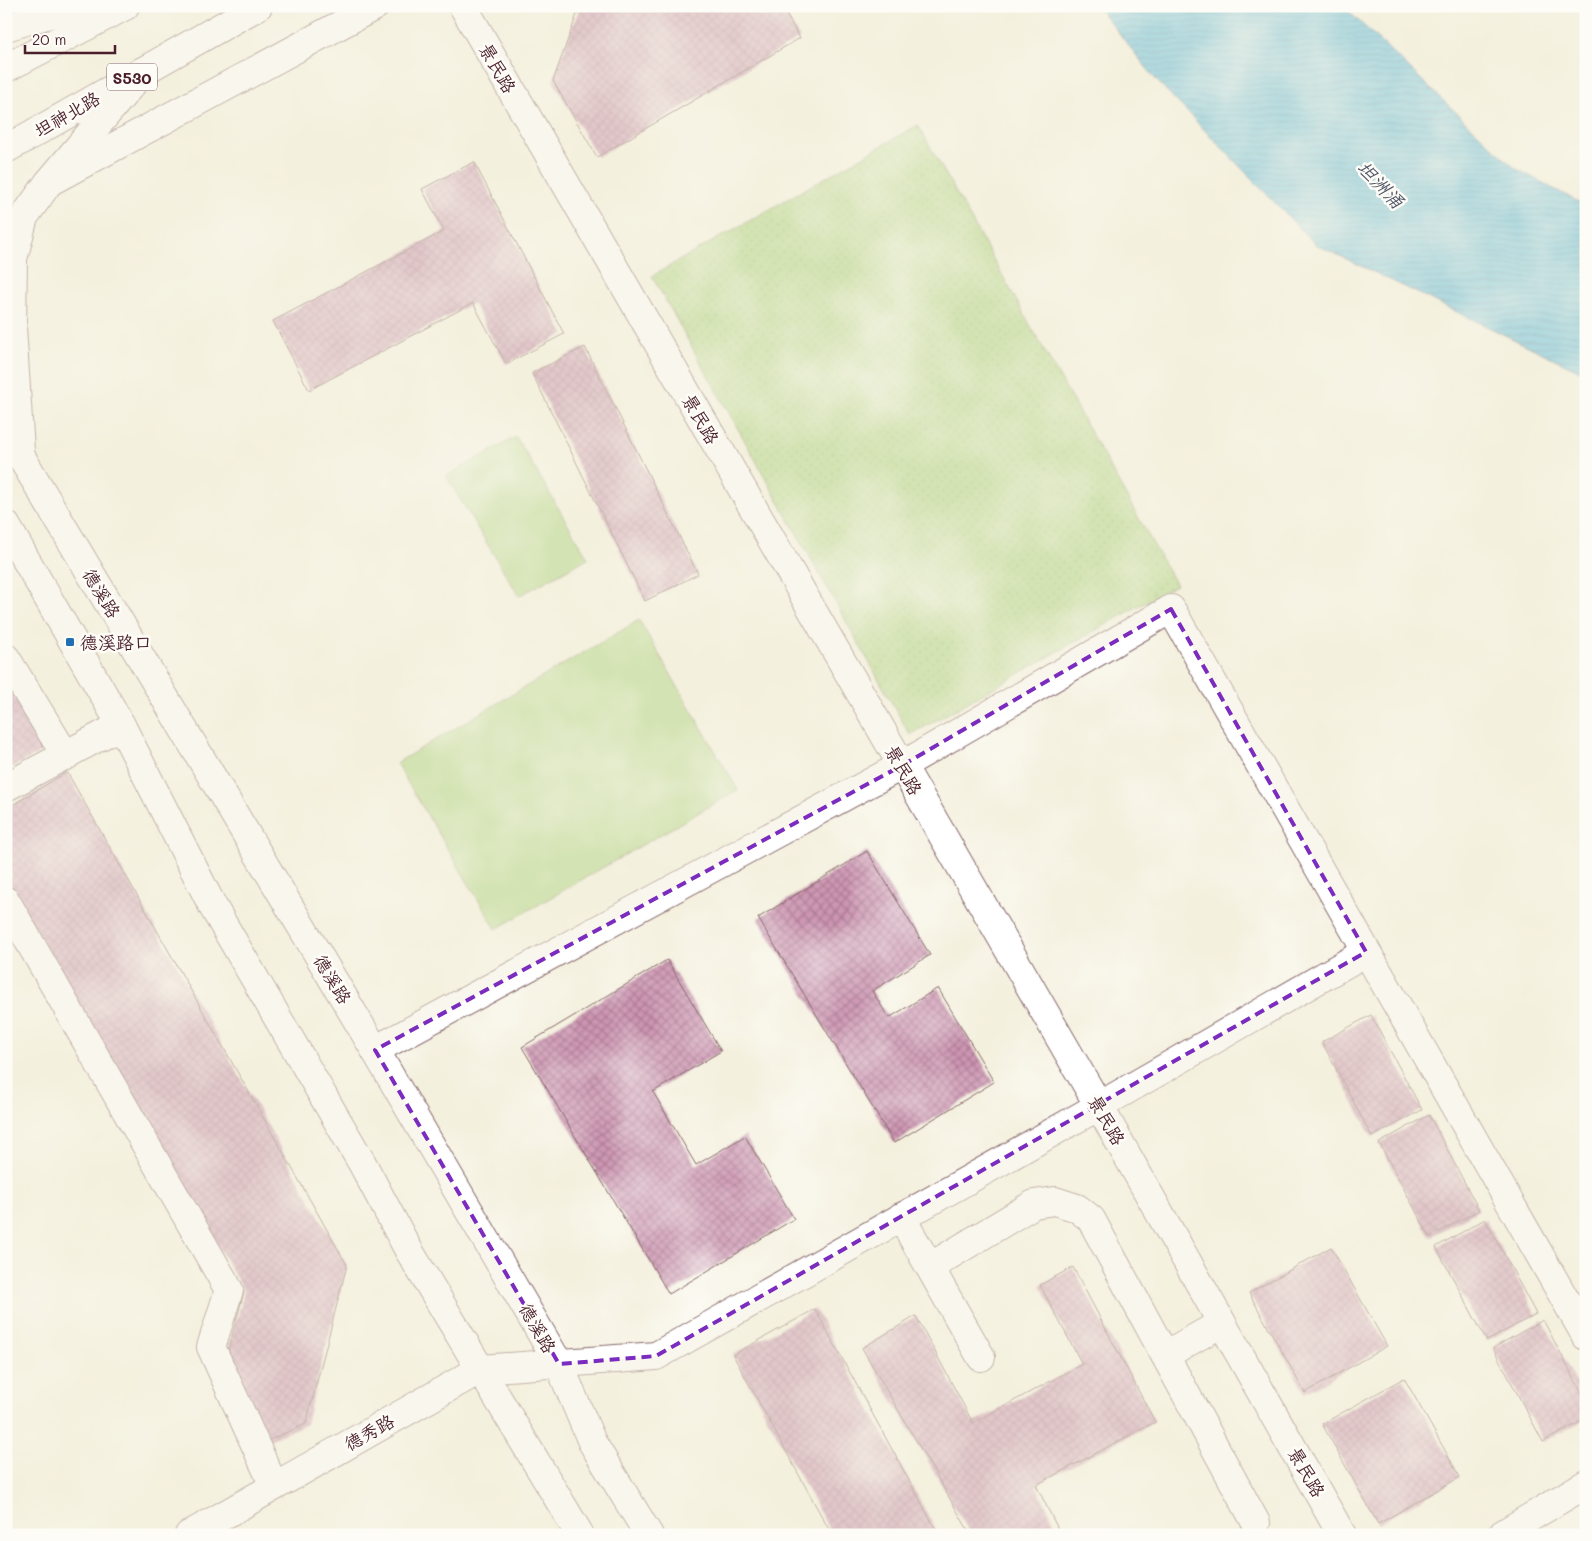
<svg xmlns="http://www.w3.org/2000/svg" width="1592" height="1541" viewBox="0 0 1592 1541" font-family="Mali,'LXGW WenKai TC',sans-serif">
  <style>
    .grass { fill: url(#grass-dots); stroke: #7b7954 }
    .pitch { fill: #acd37e; stroke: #7b7954 }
    .water { fill: url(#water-rules); stroke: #566e86 }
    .building { fill: url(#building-cross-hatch) }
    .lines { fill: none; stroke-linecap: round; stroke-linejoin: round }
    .minor-casing { stroke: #86686a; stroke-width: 30 }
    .major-casing { stroke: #86686a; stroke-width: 30 }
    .minor { stroke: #fff; stroke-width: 28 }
    .major { stroke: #fff; stroke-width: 28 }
    .marked { fill: none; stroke: #7b2cbf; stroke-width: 4; stroke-dasharray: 10 6; stroke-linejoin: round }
    .poi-dot { fill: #1f6fb2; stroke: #fdfcf7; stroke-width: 2 }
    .labels { text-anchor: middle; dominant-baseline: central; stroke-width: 5; stroke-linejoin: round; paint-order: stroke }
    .shield { fill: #fdfcf7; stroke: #806168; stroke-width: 1 }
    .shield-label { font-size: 16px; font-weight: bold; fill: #4a1f2b }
    .street-label { font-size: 18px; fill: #4a1f2b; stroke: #fdfcf7 }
    .poi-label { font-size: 18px; fill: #4a1f2b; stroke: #fdfcf7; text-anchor: start }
    .water-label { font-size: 19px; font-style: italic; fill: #52576a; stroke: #fdfcf7 }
  </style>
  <defs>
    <pattern id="grass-dots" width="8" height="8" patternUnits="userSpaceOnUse" patternTransform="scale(1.25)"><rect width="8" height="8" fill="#acd37e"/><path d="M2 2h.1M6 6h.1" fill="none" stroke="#96b56d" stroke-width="1.8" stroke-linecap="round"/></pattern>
    <pattern id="water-rules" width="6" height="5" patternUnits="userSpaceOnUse" patternTransform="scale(1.25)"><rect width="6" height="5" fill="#62bee0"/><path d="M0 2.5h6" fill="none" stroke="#539ab6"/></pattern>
    <pattern id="building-cross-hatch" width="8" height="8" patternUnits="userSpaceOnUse" patternTransform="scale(1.25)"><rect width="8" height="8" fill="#cd95b2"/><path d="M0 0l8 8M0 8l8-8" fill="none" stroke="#a87991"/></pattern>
  </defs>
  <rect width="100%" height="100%" fill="#fdfcf7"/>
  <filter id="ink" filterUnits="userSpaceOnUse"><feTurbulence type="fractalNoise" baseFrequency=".02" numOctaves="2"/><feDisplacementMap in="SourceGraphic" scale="10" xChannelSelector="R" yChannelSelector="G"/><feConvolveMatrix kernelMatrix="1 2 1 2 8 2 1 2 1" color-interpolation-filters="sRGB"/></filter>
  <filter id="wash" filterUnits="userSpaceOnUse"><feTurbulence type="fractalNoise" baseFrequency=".0096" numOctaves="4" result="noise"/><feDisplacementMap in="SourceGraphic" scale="20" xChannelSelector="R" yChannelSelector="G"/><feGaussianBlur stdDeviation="1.12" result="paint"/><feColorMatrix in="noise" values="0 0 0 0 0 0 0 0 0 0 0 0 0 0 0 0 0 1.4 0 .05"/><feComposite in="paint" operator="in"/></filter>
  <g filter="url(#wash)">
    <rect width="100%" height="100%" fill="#f4f0de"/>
    <path class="grass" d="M918 125 1176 585 910 735 652 276Z"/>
    <g class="pitch">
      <path d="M516 437 588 558 519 596 446 476Z"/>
      <path d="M639 620 738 790 496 929 396 763Z"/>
    </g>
    <path class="water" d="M1097 6H1343L1515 168 1586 206V374L1315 244 1157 81Z"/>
    <g id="blocks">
      <g class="building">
        <path d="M580 6H781L800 38 597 157 553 81Z"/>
        <path d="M474 162 564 334 506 364 473 303 309 390 273 321 444 231 422 189Z"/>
        <path d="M585 347 698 574 645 601 532 373Z"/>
        <path d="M6 677 48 749 6 771Z"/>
        <path d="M67 772 347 1265 306 1424 267 1441 226 1358 244 1292 6 878V809Z"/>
        <path d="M867 851 930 955 872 991 889 1018 938 988 994 1082 894 1143 758 918Z"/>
        <path d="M667 960 721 1051 653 1092 696 1165 745 1136 794 1219 669 1294 522 1047Z"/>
        <path d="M1371 1015 1422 1110 1372 1137 1322 1042Z"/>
        <path d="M1429 1115 1479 1210 1430 1237 1379 1143Z"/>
        <path d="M1485 1219 1536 1314 1487 1341 1436 1247Z"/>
        <path d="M1331 1247 1387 1346 1305 1393 1249 1293Z"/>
        <path d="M1073 1267 1155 1422 1036 1485 1061 1535H971L862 1348 916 1316 973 1423 1082 1364 1040 1285Z"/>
        <path d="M815 1309 939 1535H832L733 1355Z"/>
        <path d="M1543 1320 1586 1401V1419L1543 1442 1493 1348Z"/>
        <path d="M1404 1378 1460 1477 1378 1524 1322 1424Z"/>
      </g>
    </g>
  </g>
  <g filter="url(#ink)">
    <use href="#blocks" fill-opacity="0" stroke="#86686a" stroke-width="1"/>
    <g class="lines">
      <g class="minor-casing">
        <g id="minor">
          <path d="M463 6 1099 1106 1342 1535"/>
          <path d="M49 182 375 6"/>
          <path d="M6 658 66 756"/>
          <path d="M6 787 121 725"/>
          <path d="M6 901 229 1290 211 1347 274 1486"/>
          <path d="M375 1050 901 766 1171 609 1586 1336"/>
          <path d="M901 1217 981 1357"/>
          <path d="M930 1267 1034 1204 1055 1201 1077 1208 1091 1219 1256 1523"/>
          <path d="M1165 1355 1222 1323"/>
          <path d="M189 1535 481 1369 656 1356 1099 1106 1366 952"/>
          <path d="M1501 1535 1586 1484"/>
        </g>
      </g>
      <g class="major-casing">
        <g id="major">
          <path d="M6 27 76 6"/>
          <path d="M6 68 125 6"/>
          <path d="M6 149 258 6"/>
          <path d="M6 429 20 455 375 1050 559 1364 592 1442 649 1535"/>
          <path d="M20 451 12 327 13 259 24 217 49 182 143 71"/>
          <path d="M6 525 121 725 212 905 362 1163 408 1249 580 1535"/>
        </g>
      </g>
      <use href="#minor" class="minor"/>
      <use href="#major" class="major"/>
    </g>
  </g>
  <path d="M0 0H1592V1541H0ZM1171 609 1366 952 656 1356 559 1364 375 1050 901 766Z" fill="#f4f0de" fill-opacity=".55" fill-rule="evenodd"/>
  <path class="marked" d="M1171 609 1366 952 656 1356 559 1364 375 1050 901 766Z"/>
  <rect class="poi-dot" x="65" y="637" width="10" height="10" rx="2.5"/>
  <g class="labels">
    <rect class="shield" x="107" y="63.5" width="50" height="27" rx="4"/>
    <g class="shield-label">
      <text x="132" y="77">S530</text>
    </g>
    <g class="street-label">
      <text transform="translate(498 68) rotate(60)">景民路</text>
      <text transform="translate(67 114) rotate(-30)">坦神北路</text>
      <text transform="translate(701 419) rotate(60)">景民路</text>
      <text transform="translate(102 593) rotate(59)">德溪路</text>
      <text transform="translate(904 770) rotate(60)">景民路</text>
      <text transform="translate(333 979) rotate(59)">德溪路</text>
      <text transform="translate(1107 1120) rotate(60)">景民路</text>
      <text transform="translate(538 1328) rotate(60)">德溪路</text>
      <text transform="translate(369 1432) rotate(-29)">德秀路</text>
      <text transform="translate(1307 1472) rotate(60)">景民路</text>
    </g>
    <g class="poi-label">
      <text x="80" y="642">德溪路口</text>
    </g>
    <g class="water-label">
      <text transform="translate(1381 184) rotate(46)">坦洲涌</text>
    </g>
  </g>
  <rect width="1592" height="1541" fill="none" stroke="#fdfcf7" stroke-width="25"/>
  <path d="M25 45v8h90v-8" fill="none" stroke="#4a1f2b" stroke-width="2.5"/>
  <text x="32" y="45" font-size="15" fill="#4a1f2b" stroke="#fdfcf7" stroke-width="4" paint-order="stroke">20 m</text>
</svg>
